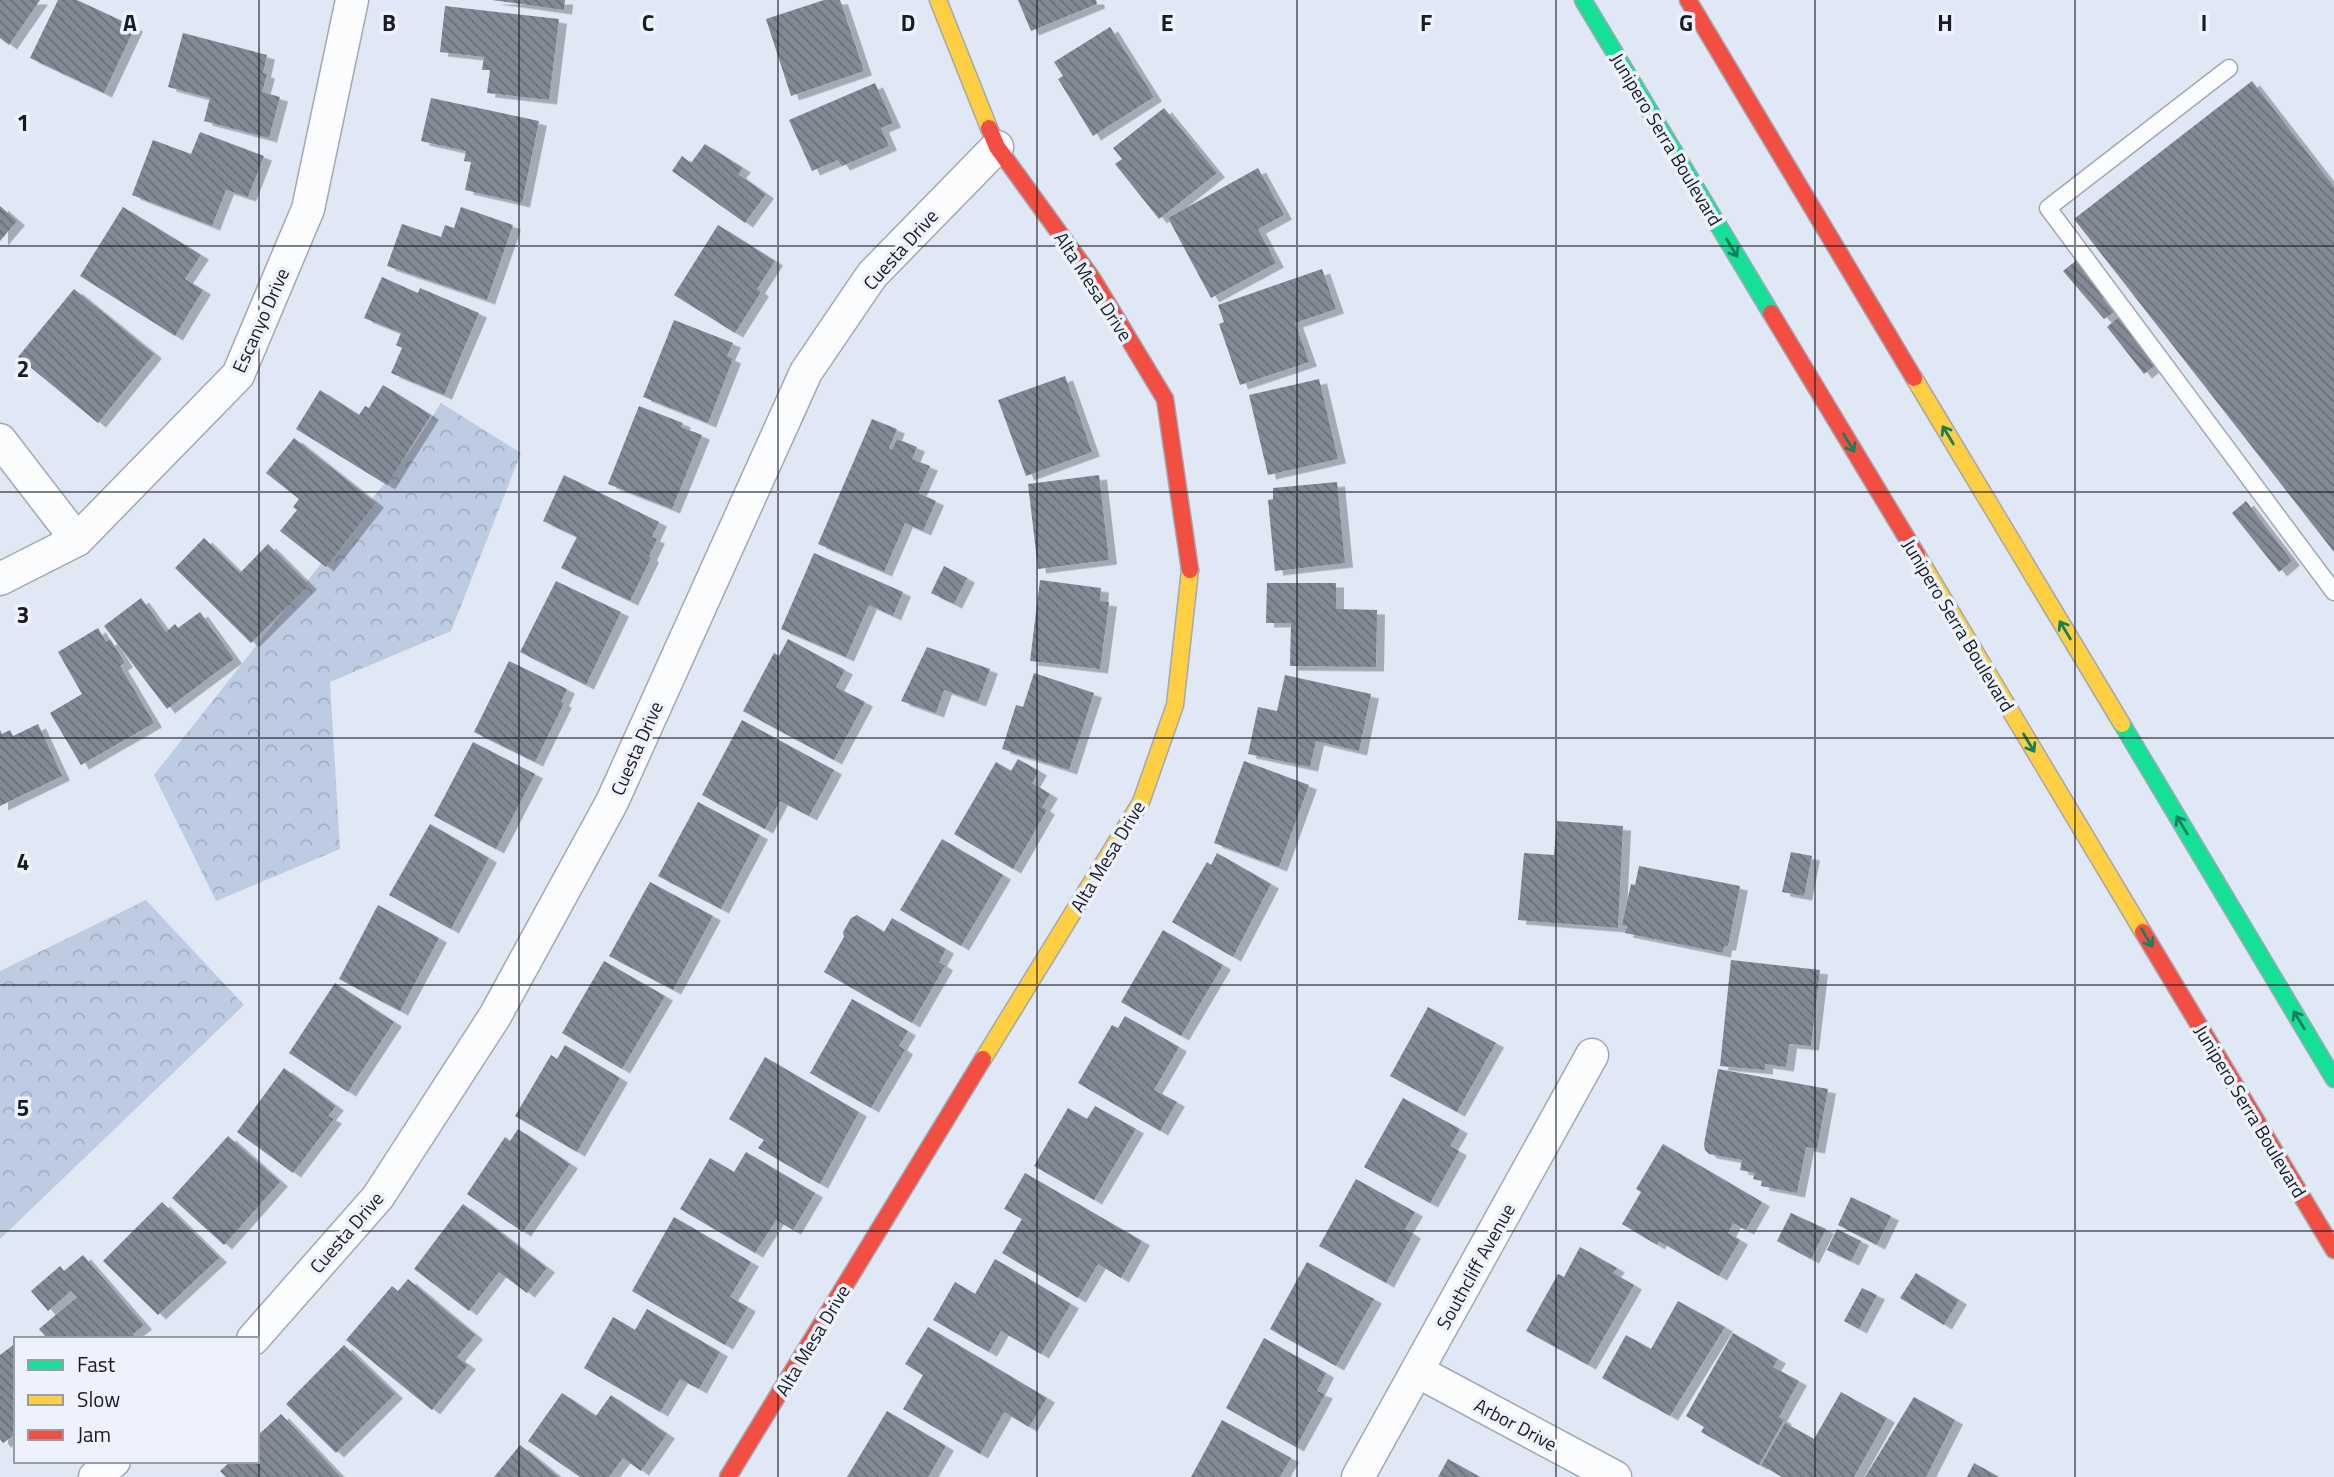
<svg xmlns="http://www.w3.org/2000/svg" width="2334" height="1477" viewBox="0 0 2334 1477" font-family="'Titillium Web',sans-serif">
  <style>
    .forest { fill: url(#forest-crowns) }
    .building { fill: url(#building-back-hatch); filter: url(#shadow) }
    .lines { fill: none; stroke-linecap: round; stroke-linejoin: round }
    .lane-casing { stroke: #a2a8b2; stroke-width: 19 }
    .street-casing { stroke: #a2a8b2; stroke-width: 35 }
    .fast-casing { stroke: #a2a8b2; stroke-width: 19 }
    .slow-casing { stroke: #a2a8b2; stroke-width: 19 }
    .jam-casing { stroke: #a2a8b2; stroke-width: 19 }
    .lane { stroke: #fafcfe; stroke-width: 16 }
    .street { stroke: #fafcfe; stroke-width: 32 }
    .fast { stroke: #16e098; stroke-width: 16 }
    .slow { stroke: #ffcf43; stroke-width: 16 }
    .jam { stroke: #f24e42; stroke-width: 16 }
    .oneway { stroke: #177e5e }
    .grid { fill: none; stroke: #181c25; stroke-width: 2; stroke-opacity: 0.55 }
    .labels { text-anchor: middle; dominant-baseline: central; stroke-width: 7; stroke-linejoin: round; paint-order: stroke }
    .street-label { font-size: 19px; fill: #181c25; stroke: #edf2fc }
    .grid-label { font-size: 23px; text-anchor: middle; font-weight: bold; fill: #181c25; stroke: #edf2fc; stroke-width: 7; stroke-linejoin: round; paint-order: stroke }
  </style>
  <defs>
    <pattern id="forest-crowns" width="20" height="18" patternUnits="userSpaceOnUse" patternTransform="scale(1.75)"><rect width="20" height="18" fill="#bdcbe3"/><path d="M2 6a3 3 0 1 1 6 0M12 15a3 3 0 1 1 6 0" fill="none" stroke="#a2aec3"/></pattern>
    <pattern id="building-back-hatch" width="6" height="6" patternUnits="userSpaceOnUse" patternTransform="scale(1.75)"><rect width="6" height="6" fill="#838995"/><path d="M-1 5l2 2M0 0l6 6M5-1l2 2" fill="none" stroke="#6a6f79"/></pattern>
    <filter id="shadow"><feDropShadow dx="8" dy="4.5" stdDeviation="0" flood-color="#0004"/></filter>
  </defs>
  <rect width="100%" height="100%" fill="#e0e8f6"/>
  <g class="forest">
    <path d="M441 403 521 453 451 631 330 682 340 849 216 901 154 775 410 451Z"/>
    <path d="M146 900 244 1005 0 1239V971Z"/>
  </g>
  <g class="building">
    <path d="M0 0H40L9 45 0 38Z"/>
    <path d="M58 0H77L135 27 104 93 30 58Z"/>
    <path d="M492 0H565L564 10Z"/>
    <path d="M824 0H840L864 71 791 96 766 19Z"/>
    <path d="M1018 0H1096L1097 4 1031 31Z"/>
    <path d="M445 6 559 19 549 100 487 93 490 70H482L484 57 440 52Z"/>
    <path d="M1110 27 1154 97 1093 136 1058 79 1063 76 1054 62Z"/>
    <path d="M183 33 267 55 263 73 267 74 262 92 280 97 269 138 204 121 210 98 168 87Z"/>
    <path d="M2252 81 2334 187V552L2074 219Z"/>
    <path d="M875 83 893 123 881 128 889 146 842 166 838 160 812 171 789 120Z"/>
    <path d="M431 98 539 121 522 203 465 190 471 162 464 161 466 151 421 141Z"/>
    <path d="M1164 108 1217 173 1159 219 1115 164 1122 159 1113 148Z"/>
    <path d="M200 132 264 156 248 197 226 190 212 226 132 195 153 140 191 154Z"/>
    <path d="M705 144 743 168 738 174 766 194 745 223 672 171 682 156 691 163Z"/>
    <path d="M1258 168 1284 215 1258 229 1276 263 1211 298 1168 218Z"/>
    <path d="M0 206 17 221 0 241Z"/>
    <path d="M123 207 201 255 185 279 203 290 175 336 80 276Z"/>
    <path d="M461 207 513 225 487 300 387 266 402 224 441 237 445 225 454 228Z"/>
    <path d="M718 225 775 261 757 289 761 292 735 333 674 295Z"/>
    <path d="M2077 260 2106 296 2103 299 2114 312 2104 319 2063 271Z"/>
    <path d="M1322 269 1336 309 1295 323 1309 362 1240 385 1219 324 1224 322 1218 305Z"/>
    <path d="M382 277 418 293 420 288 479 313 444 395 391 373 402 348 396 345 401 333 364 318Z"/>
    <path d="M74 289 154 354 98 423 18 357Z"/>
    <path d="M2120 316 2157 364 2144 374 2107 327Z"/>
    <path d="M674 320 733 343 727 356 733 359 708 423 643 397Z"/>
    <path d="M1065 376 1092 452 1026 476 998 400Z"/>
    <path d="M1319 379 1338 459 1268 475 1249 395Z"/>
    <path d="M383 385 431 415 387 485 296 429 320 390 359 415 365 406 369 408Z"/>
    <path d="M639 406 683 423 681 427 702 435 672 509 608 484Z"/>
    <path d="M872 419 897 429 889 448 892 450 897 439 917 447 912 459 930 466 918 493 936 501 923 531 905 523 884 572 818 544Z"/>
    <path d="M294 438 376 503 326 567 280 531 297 510 293 507 299 499 266 473Z"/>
    <path d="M564 475 659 522 652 537 657 539 649 556 651 558 630 601 561 568 577 537 543 521Z"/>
    <path d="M1099 475 1109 560 1038 569 1028 484Z"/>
    <path d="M1337 482 1345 563 1275 571 1268 500 1273 499V488Z"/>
    <path d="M2246 501 2292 561 2279 572 2232 513Z"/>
    <path d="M204 538 240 573 268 544 309 585 251 643 175 568Z"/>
    <path d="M814 553 903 592 893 616 869 605 846 657 781 629Z"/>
    <path d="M944 566 967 578 954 604 931 593Z"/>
    <path d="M1040 580 1101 588 1100 601 1109 602 1100 669 1030 661Z"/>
    <path d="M556 581 621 612 586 685 520 652Z"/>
    <path d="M1267 583H1336V609L1377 610 1376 667 1290 666 1291 623H1266Z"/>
    <path d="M141 598 166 632 175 624 178 628 200 612 234 659 167 709 104 626Z"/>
    <path d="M98 628 106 642 110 639 125 663 120 666 154 723 81 765 50 713 82 694 58 652Z"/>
    <path d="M788 639 845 670 836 687 865 702 834 760 743 711 774 653 779 656Z"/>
    <path d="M927 647 990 669 978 702 944 690 936 713 901 701Z"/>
    <path d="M509 661 567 689 561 702 564 703 535 762 474 732Z"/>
    <path d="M1034 673 1094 693 1069 770 1002 749 1016 705 1023 707Z"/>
    <path d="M1285 675 1371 694 1359 751 1316 741 1310 767 1248 754 1258 707 1277 711Z"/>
    <path d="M742 720 834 770 809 816 780 801 765 829 702 795Z"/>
    <path d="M38 724 62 776 0 806V730L2 734 10 730 13 736Z"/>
    <path d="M473 742 535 774 496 849 434 816Z"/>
    <path d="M1018 759 1039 771 1032 783 1050 794 1042 807 1047 810 1013 869 954 834 996 762 1011 771Z"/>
    <path d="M1244 761 1309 785 1279 867 1214 843Z"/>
    <path d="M698 802 760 835 721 909 658 876Z"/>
    <path d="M1557 821 1623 826 1618 928 1518 920 1524 853 1554 855Z"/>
    <path d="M430 824 489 858 451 929 389 895Z"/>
    <path d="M942 839 1003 875 961 946 900 910Z"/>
    <path d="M1791 852 1812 856 1804 896 1782 892Z"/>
    <path d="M1217 853 1271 884 1233 957 1172 922 1207 862 1211 865Z"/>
    <path d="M1639 866 1740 886 1728 946H1724L1723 953 1625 933 1627 926 1622 925 1631 884 1635 885Z"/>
    <path d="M650 882 713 916 673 990 609 956Z"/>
    <path d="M378 905 439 938 400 1011 339 979Z"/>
    <path d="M857 915 884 932 892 918 946 949 939 962 945 966 912 1023 824 972 844 937 843 932 851 918Z"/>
    <path d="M1163 930 1223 965 1181 1036 1121 1002Z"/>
    <path d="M1731 960 1820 970 1811 1046 1789 1044 1786 1067 1765 1064V1070L1720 1066Z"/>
    <path d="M604 961 665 996 622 1069 562 1033Z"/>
    <path d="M335 983 394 1022 348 1092 289 1053Z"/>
    <path d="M852 999 908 1031 899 1046 905 1050 871 1108 810 1073Z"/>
    <path d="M1428 1007 1496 1043 1457 1112 1390 1076Z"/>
    <path d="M1125 1016 1179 1047 1154 1090 1177 1102 1160 1131 1078 1083 1112 1025 1118 1028Z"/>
    <path d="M565 1045 620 1078 577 1152 515 1116 551 1055 557 1059Z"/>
    <path d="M765 1057 859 1112 820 1184 758 1148 764 1140 729 1119Z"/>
    <path d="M284 1068 336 1106 328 1116 334 1119 293 1173 237 1132Z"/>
    <path d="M1718 1069 1828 1089 1817 1149 1806 1147 1797 1193 1761 1186 1762 1181 1753 1179 1755 1173 1740 1170 1742 1160 1709 1154 1705 1150 1704 1144Z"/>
    <path d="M1403 1098 1460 1129 1450 1146 1459 1151 1430 1203 1364 1167Z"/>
    <path d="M1095 1106 1136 1129 1094 1200 1034 1166 1068 1108 1087 1119Z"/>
    <path d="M518 1129 570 1164 523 1232 467 1194 505 1137 510 1141Z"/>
    <path d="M228 1136 280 1182 224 1245 172 1198Z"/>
    <path d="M1663 1144 1762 1202 1746 1230 1733 1223 1728 1233 1740 1240 1719 1276 1659 1241 1657 1245 1622 1224 1641 1192 1636 1189Z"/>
    <path d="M746 1152 815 1193 793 1230 776 1220 755 1253 680 1209 710 1158 734 1172Z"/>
    <path d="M1025 1173 1142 1241 1121 1278 1098 1264 1078 1298 1002 1253 1022 1219 1004 1209Z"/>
    <path d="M1356 1179 1415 1212 1405 1229 1413 1234 1386 1283 1319 1246Z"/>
    <path d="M1851 1197 1891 1216 1877 1245 1838 1225Z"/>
    <path d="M162 1202 219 1258 158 1315 103 1261Z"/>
    <path d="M463 1204 547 1268 527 1293 499 1272 469 1311 414 1269Z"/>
    <path d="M1791 1213 1826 1229 1811 1259 1777 1241Z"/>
    <path d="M674 1217 751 1262 730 1297 748 1307 725 1345 632 1291Z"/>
    <path d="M1837 1229 1861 1241 1851 1261 1827 1250Z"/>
    <path d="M1580 1247 1617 1268 1613 1273 1634 1285 1588 1365 1526 1331 1558 1274 1564 1277Z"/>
    <path d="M83 1255 144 1325 133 1334 137 1339H48L39 1329 77 1297 71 1291 48 1311 31 1291 60 1266 64 1271Z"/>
    <path d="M995 1259 1071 1304 1041 1354 1001 1331 989 1352 933 1320 955 1282 975 1294Z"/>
    <path d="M1307 1262 1374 1299 1336 1366 1270 1329Z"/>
    <path d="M1916 1273 1959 1300 1944 1325 1900 1298Z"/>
    <path d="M408 1279 475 1335 457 1357 468 1365 432 1410 346 1340 392 1286 398 1291Z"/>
    <path d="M1862 1288 1877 1295 1859 1329 1844 1321Z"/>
    <path d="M1678 1301 1725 1327 1670 1416 1602 1378 1626 1335 1651 1349Z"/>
    <path d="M647 1309 720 1352 699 1389 680 1379 660 1412 584 1368 613 1317 635 1330Z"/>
    <path d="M928 1327 1047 1398 1029 1427 1004 1412 980 1454 903 1409 923 1375 905 1364Z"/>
    <path d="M1733 1333 1778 1359 1773 1367 1799 1381 1779 1417 1784 1420 1759 1465 1701 1432 1704 1427 1686 1416Z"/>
    <path d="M1264 1338 1326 1373 1317 1391 1325 1394 1296 1447 1226 1408Z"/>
    <path d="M16 1343V1434L3 1443 0 1439V1355Z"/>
    <path d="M344 1345 395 1394 336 1453 286 1404Z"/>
    <path d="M1841 1392 1887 1418 1854 1477H1782L1761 1465 1785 1423 1814 1439Z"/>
    <path d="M562 1393 596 1416 611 1395 667 1434 641 1471 623 1458 609 1477H580L528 1441Z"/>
    <path d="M1914 1397 1955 1420 1926 1477H1865Z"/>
    <path d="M887 1411 946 1446 928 1477H847Z"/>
    <path d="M281 1414 341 1477H226L220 1471 231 1461H257V1436Z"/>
    <path d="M1222 1420 1291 1458 1280 1477H1191Z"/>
    <path d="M520 1445 559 1477H494Z"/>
    <path d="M1448 1459 1480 1477H1438Z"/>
    <path d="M1974 1463 1999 1477H1967Z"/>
  </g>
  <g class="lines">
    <g class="lane-casing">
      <path id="lane" d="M2229 68 2048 208 2334 592"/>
    </g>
    <g class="street-casing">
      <g id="street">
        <path d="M0 440 77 540"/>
        <path d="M0 579 77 540 238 375 308 209 352 0"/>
        <path d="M253 1339 378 1197 495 1016 612 802 806 372 872 275 997 147"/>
        <path d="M1417 1371 1615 1477"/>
        <path d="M95 1477 114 1461"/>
        <path d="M1358 1477 1592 1055"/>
      </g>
    </g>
    <g class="fast-casing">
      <g id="fast">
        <path d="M1583 0 1771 313"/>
        <path d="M2122 724 2334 1079"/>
      </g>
    </g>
    <g class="slow-casing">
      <g id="slow">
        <path d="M938 0 989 128"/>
        <path d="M1914 378 2122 724"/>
        <path d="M1917 555 2143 932"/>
        <path d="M983 1059 1141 802 1175 705 1190 570"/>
      </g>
    </g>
    <g class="jam-casing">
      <g id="jam">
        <path d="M1688 0 1914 378"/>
        <path d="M989 128 997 147 1092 278 1165 399 1190 570"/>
        <path d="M1771 313 1917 555"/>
        <path d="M2143 932 2334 1250"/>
        <path d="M728 1477 983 1059"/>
      </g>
    </g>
    <use href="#lane" class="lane"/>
    <use href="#street" class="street"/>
    <use href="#fast" class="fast"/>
    <use href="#slow" class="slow"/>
    <use href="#jam" class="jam"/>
  </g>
  <defs><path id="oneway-shaft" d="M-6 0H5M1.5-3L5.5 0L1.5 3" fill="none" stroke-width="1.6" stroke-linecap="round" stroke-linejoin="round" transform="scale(1.75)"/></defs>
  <g class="oneway">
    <use href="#oneway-shaft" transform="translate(1732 248) rotate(59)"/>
    <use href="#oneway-shaft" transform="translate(1948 435) rotate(-121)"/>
    <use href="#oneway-shaft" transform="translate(1849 443) rotate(59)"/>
    <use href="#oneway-shaft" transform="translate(2065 630) rotate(-121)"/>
    <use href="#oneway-shaft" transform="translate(2029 743) rotate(59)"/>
    <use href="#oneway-shaft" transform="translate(2182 825) rotate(-121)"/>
    <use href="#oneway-shaft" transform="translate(2147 938) rotate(59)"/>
    <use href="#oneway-shaft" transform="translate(2299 1020) rotate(-121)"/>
  </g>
  <path class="grid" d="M259 0V1477M519 0V1477M778 0V1477M1037 0V1477M1297 0V1477M1556 0V1477M1815 0V1477M2075 0V1477M0 246H2334M0 492H2334M0 738H2334M0 985H2334M0 1231H2334"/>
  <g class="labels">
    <g class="street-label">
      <text transform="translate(1667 139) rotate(59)">Junipero Serra Boulevard</text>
      <text transform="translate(900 249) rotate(-48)">Cuesta Drive</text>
      <text transform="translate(1094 286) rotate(57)">Alta Mesa Drive</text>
      <text transform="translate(260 320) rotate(-66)">Escanyo Drive</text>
      <text transform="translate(1959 625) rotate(59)">Junipero Serra Boulevard</text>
      <text transform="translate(636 748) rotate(-66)">Cuesta Drive</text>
      <text transform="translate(1107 856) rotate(-59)">Alta Mesa Drive</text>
      <text transform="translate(2251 1111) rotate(59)">Junipero Serra Boulevard</text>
      <text transform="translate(346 1232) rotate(-49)">Cuesta Drive</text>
      <text transform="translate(1475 1266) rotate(-61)">Southcliff Avenue</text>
      <text transform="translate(812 1340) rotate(-59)">Alta Mesa Drive</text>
      <text transform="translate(1516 1424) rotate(28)">Arbor Drive</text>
    </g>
  </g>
  <g class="grid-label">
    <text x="130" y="31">A</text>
    <text x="389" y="31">B</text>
    <text x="648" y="31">C</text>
    <text x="908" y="31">D</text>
    <text x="1167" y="31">E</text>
    <text x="1426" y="31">F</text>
    <text x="1686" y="31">G</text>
    <text x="1945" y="31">H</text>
    <text x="2204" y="31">I</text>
    <text x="23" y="131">1</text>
    <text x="23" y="377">2</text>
    <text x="23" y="623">3</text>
    <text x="23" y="870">4</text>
    <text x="23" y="1116">5</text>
  </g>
  <rect x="14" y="1337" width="245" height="126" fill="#edf2fc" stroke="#989ca6" stroke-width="2"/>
  <rect x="28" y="1360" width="35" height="10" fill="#16e098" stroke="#989ca6" stroke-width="2"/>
  <text x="77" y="1372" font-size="21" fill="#181c25">Fast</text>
  <rect x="28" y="1395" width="35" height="10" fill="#ffcf43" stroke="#989ca6" stroke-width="2"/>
  <text x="77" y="1407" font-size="21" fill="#181c25">Slow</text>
  <rect x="28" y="1430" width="35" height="10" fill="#f24e42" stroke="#989ca6" stroke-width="2"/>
  <text x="77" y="1442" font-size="21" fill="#181c25">Jam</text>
</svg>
